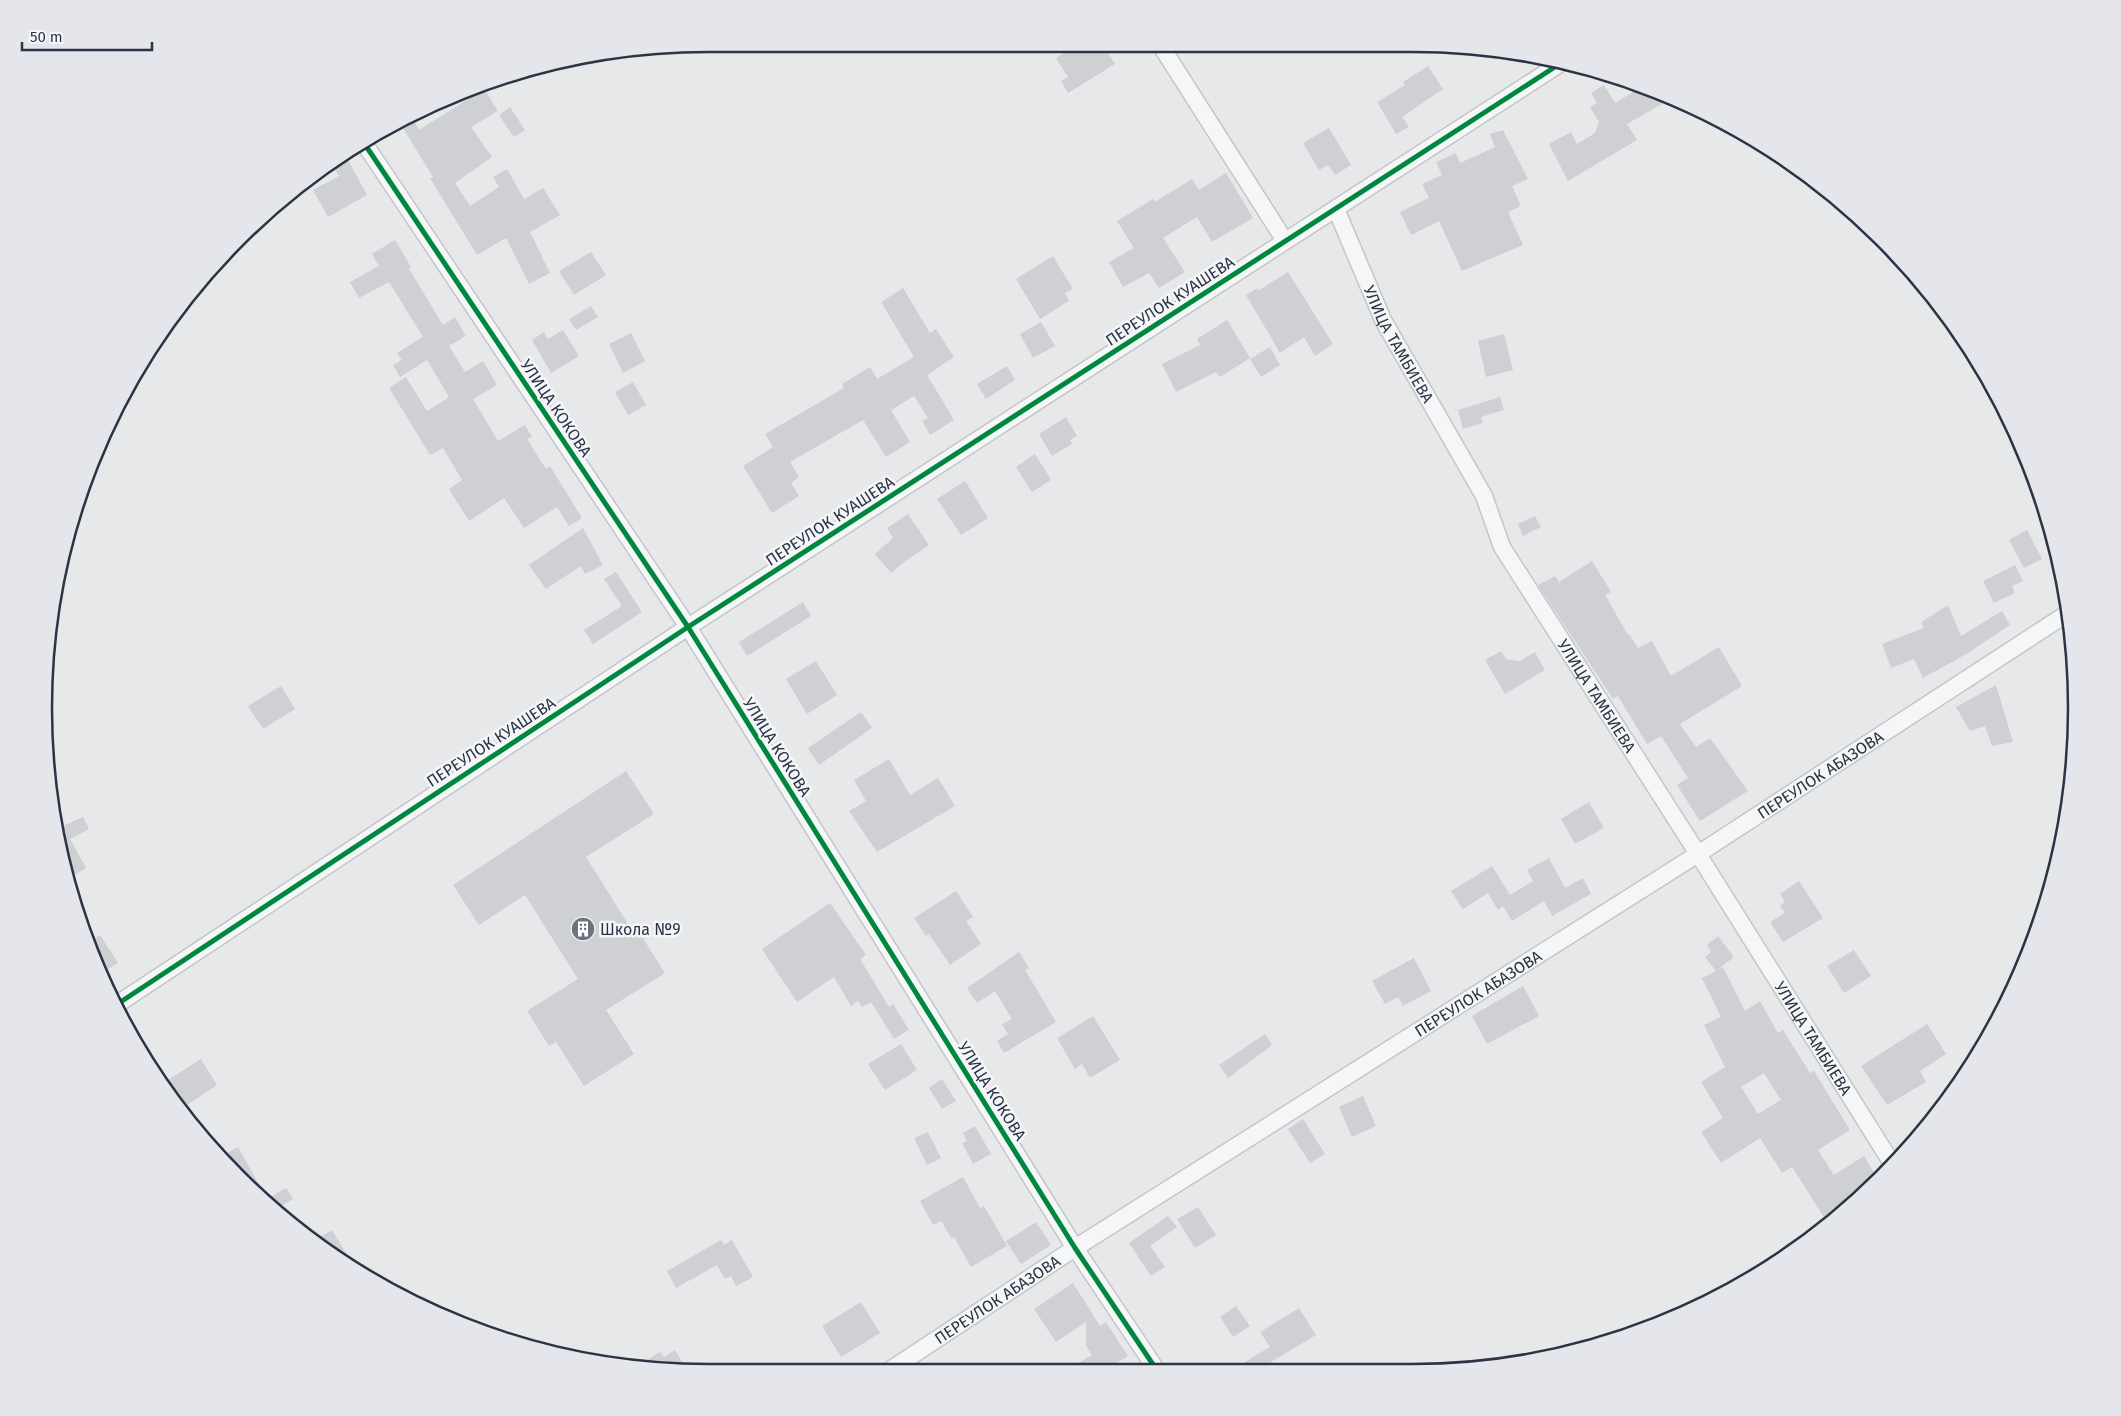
<svg xmlns="http://www.w3.org/2000/svg" width="2121" height="1416" viewBox="0 0 2121 1416" font-family="'Fira Sans',sans-serif">
  <style>
    .building { fill: #ced0d3; fill-rule: evenodd }
    .lines { fill: none; stroke-linecap: round; stroke-linejoin: round }
    .street-casing { stroke: #c4c6c8; stroke-width: 19 }
    .street { stroke: #f5f6f7; stroke-width: 16 }
    .cycleway-casing { stroke: #f4f6f9; stroke-width: 8 }
    .cycleway { stroke: #00873e; stroke-width: 5 }
    .labels { text-anchor: middle; dominant-baseline: central; stroke-width: 5; stroke-linejoin: round; paint-order: stroke }
    .street-label { font-size: 16px; fill: #2b3445; stroke: #f4f6f9 }
    .poi-label { font-size: 16px; fill: #2b3445; stroke: #f4f6f9; text-anchor: start }
    .rim { fill: none; stroke: #2b3445; stroke-width: 2.5 }
  </style>
  <rect width="100%" height="100%" fill="#e6e8ea"/>
  <g class="building">
    <path d="M1075 46H1103L1115 64 1068 93 1061 81 1068 77 1056 58Z"/>
    <path d="M1428 66 1443 89 1402 117 1409 127 1396 134 1377 102 1405 85 1403 82Z"/>
    <path d="M1604 85 1615 103 1638 89 1657 96 1662 104 1627 124 1637 140 1568 181 1549 144 1571 132 1577 144 1595 133 1599 122 1590 107 1597 103 1591 93Z"/>
    <path d="M484 89 498 111 471 127 492 157 455 183 470 206 499 187 493 177 507 169 524 199 543 188 560 215 530 232 550 273 529 284 506 238 477 255 430 178 433 177 401 125 413 119 419 130Z"/>
    <path d="M510 107 525 130 514 137 499 115Z"/>
    <path d="M1329 128 1351 165 1335 175 1328 165 1319 170 1303 143Z"/>
    <path d="M1503 130 1528 179 1512 186 1521 206 1508 212 1523 245 1462 271 1439 221 1411 235 1400 212 1429 198 1422 184 1442 175 1436 162 1456 153 1460 163 1495 147 1490 134Z"/>
    <path d="M348 160 367 195 328 217 313 190 339 176 334 167Z"/>
    <path d="M1226 173 1253 218 1212 242 1197 217 1163 238 1185 272 1159 288 1149 273 1123 287 1109 262 1134 248 1117 221 1153 199 1155 202 1192 179 1199 190Z"/>
    <path d="M395 240 411 267 409 269 443 325 455 317 466 336 449 346 465 372 483 361 497 385 473 399 498 441 525 425 532 437 527 439 546 469 550 466 582 518 569 526 557 507 524 528 504 498 469 521 449 489 462 480 443 448 430 455 389 388 406 377 427 411 449 397 427 360 400 377 393 365 402 360 397 353 423 337 389 282 359 298 350 282 379 266 372 254Z"/>
    <path d="M591 252 606 275 574 295 559 271Z"/>
    <path d="M1053 256 1073 289 1065 293 1069 301 1040 319 1016 279Z"/>
    <path d="M1288 272 1333 344 1315 356 1304 337 1280 353 1246 295 1258 288 1259 290Z"/>
    <path d="M903 288 930 333 936 329 954 357 927 375 954 420 930 435 922 421 928 418 914 396 891 410 910 442 886 457 863 420 790 462 799 477 791 483 799 496 772 513 743 466 773 447 765 434 844 388 842 384 870 367 877 379 914 357 881 302Z"/>
    <path d="M591 306 598 317 576 330 569 319Z"/>
    <path d="M1227 320 1250 358 1220 377 1216 372 1176 392 1162 364 1200 345 1197 339Z"/>
    <path d="M1041 322 1055 346 1033 358 1020 334Z"/>
    <path d="M563 330 579 356 551 373 532 340 544 332 548 339Z"/>
    <path d="M631 333 645 361 623 373 609 344Z"/>
    <path d="M1504 334 1513 370 1486 377 1478 341Z"/>
    <path d="M1270 347 1280 365 1261 377 1250 359Z"/>
    <path d="M1007 366 1015 380 986 399 977 384Z"/>
    <path d="M633 382 646 405 628 415 615 392Z"/>
    <path d="M1500 397 1504 410 1481 417 1483 423 1463 429 1458 410Z"/>
    <path d="M1066 417 1077 436 1070 440 1072 444 1052 456 1039 434Z"/>
    <path d="M1035 454 1051 480 1032 492 1016 467Z"/>
    <path d="M965 481 988 518 961 535 937 499Z"/>
    <path d="M908 514 929 545 904 562 891 573 875 554 893 538 887 528Z"/>
    <path d="M1535 516 1541 527 1523 536 1518 524Z"/>
    <path d="M583 528 603 565 585 574 581 566 546 589 529 565Z"/>
    <path d="M2027 530 2042 559 2024 568 2009 540Z"/>
    <path d="M1592 561 1611 592 1605 595 1628 635 1629 634 1638 648 1652 641 1671 676 1719 647 1742 686 1680 724 1696 747 1710 738 1748 791 1700 821 1677 785 1688 778 1661 736 1647 744 1618 696 1613 699 1538 585 1555 576 1559 582Z"/>
    <path d="M2015 565 2023 581 2012 586 2015 593 1994 603 1983 581Z"/>
    <path d="M616 572 642 612 593 644 584 630 622 606 604 579Z"/>
    <path d="M803 602 811 616 747 656 739 642Z"/>
    <path d="M1948 605 1961 636 2002 611 2010 625 1968 653 1923 678 1914 659 1891 668 1882 644 1924 628 1921 622Z"/>
    <path d="M1501 651 1506 659 1520 661 1535 652 1545 670 1505 694 1485 660Z"/>
    <path d="M816 661 837 695 807 714 786 679Z"/>
    <path d="M1996 685 2013 742 1992 746 1985 726 1970 731 1956 707Z"/>
    <path d="M281 686 295 709 263 729 248 706Z"/>
    <path d="M861 712 872 728 819 765 808 748Z"/>
    <path d="M889 759 910 795 938 778 955 806 877 852 849 811 866 801 854 780Z"/>
    <path d="M626 771 654 814 586 857 635 935 639 932 665 973 606 1010 634 1054 584 1086 556 1042 549 1046 527 1011 578 979 525 895 479 925 453 885Z"/>
    <path d="M1589 802 1604 828 1575 844 1561 819Z"/>
    <path d="M55 812 63 826 83 817 89 829 70 839 86 868 69 878 57 838Z"/>
    <path d="M1549 858 1565 888 1583 878 1591 894 1552 916 1544 901 1512 921 1503 906 1498 910 1488 893 1463 909 1451 891 1492 866 1510 895 1533 881 1527 870Z"/>
    <path d="M1799 881 1823 918 1783 942 1770 922 1785 913 1780 906 1785 902 1780 894Z"/>
    <path d="M956 891 973 917 966 921 981 944 950 965 929 934 926 936 914 918Z"/>
    <path d="M830 903 866 955 860 959 889 1007 893 1004 909 1030 894 1039 871 1002 862 1007 858 1001 851 1006 834 977 797 1002 762 949Z"/>
    <path d="M100 935 118 963 100 974 88 943Z"/>
    <path d="M1718 936 1734 957 1716 971 1723 967 1745 1011 1760 1001 1778 1033 1783 1030 1810 1073 1814 1071 1850 1130 1818 1150 1834 1175 1864 1156 1879 1181 1848 1206 1847 1204 1825 1219 1792 1167 1782 1173 1760 1138 1721 1163 1701 1132 1723 1118 1701 1082 1725 1067 1704 1025 1721 1017 1702 978 1716 971 1705 957 1711 952 1707 945ZM1764 1073 1781 1100 1758 1114 1741 1087Z"/>
    <path d="M1854 950 1871 976 1844 993 1827 966Z"/>
    <path d="M1019 952 1029 968 1025 970 1056 1022 1004 1053 997 1041 1008 1034 1002 1024 1012 1019 995 991 977 1003 967 988Z"/>
    <path d="M1414 958 1431 991 1403 1006 1398 997 1385 1004 1372 981Z"/>
    <path d="M1523 986 1539 1016 1487 1044 1472 1016Z"/>
    <path d="M1093 1016 1120 1060 1090 1078 1082 1064 1075 1069 1057 1038Z"/>
    <path d="M1927 1024 1946 1054 1920 1071 1926 1082 1887 1105 1861 1066Z"/>
    <path d="M1265 1034 1272 1045 1228 1078 1219 1065Z"/>
    <path d="M901 1044 917 1070 885 1090 868 1064Z"/>
    <path d="M201 1059 217 1085 184 1107 165 1082Z"/>
    <path d="M942 1079 956 1101 942 1109 929 1088Z"/>
    <path d="M1363 1096 1376 1126 1352 1137 1339 1107Z"/>
    <path d="M1303 1119 1325 1154 1310 1163 1288 1129Z"/>
    <path d="M975 1126 991 1154 973 1164 962 1143 967 1141 963 1133Z"/>
    <path d="M928 1132 941 1158 927 1165 914 1138Z"/>
    <path d="M238 1147 267 1199 286 1188 293 1199 276 1209 239 1178 222 1156Z"/>
    <path d="M963 1177 980 1208 984 1206 1007 1246 971 1267 954 1237 952 1239 941 1221 933 1225 920 1201Z"/>
    <path d="M1198 1207 1216 1235 1195 1248 1177 1219Z"/>
    <path d="M1168 1216 1177 1227 1150 1246 1165 1267 1151 1276 1129 1243Z"/>
    <path d="M1036 1222 1051 1245 1021 1264 1006 1241Z"/>
    <path d="M332 1230 356 1270 339 1260 315 1240Z"/>
    <path d="M721 1240 724 1245 732 1240 753 1277 736 1286 731 1276 725 1279 717 1265 676 1288 667 1271Z"/>
    <path d="M1073 1283 1100 1326 1106 1322 1128 1356 1102 1372H1064L1092 1355 1086 1345V1322L1056 1342 1034 1309Z"/>
    <path d="M861 1302 880 1333 841 1357 822 1326Z"/>
    <path d="M1236 1306 1250 1326 1233 1337 1220 1317Z"/>
    <path d="M1299 1308 1316 1335 1254 1372H1228L1270 1347 1260 1332Z"/>
    <path d="M675 1350 687 1370 639 1365 660 1352 664 1357Z"/>
  </g>
  <g class="lines">
    <g class="street-casing">
      <g id="street">
        <path d="M1161 46 1285 241"/>
        <path d="M364 143 688 627 1075 1248 1158 1372"/>
        <path id="s1" d="M1336 209 1383 320 1484 496 1502 547 1698 854 1893 1165"/>
        <path d="M116 1005 688 627 1561 63"/>
        <path id="s2" d="M887 1372 1075 1248 1698 854 2068 613"/>
      </g>
    </g>
    <use href="#street" class="street"/>
    <g class="cycleway-casing">
      <g id="cycleway">
        <path d="M364 143 688 627 1075 1248 1158 1372"/>
        <path d="M116 1005 688 627 1561 63"/>
      </g>
    </g>
    <use href="#cycleway" class="cycleway"/>
  </g>
  <defs>
    <g id="building-disc" transform="scale(1.25)"><circle r="9.5" fill="#6c737f" stroke="#f4f6f9"/><path d="M-4-6H4V6H1V3H-1V6H-4ZM-2.5-4.3h1.7v1.8h-1.7ZM.8-4.3h1.7v1.8H.8ZM-2.5-1h1.7V.8h-1.7ZM.8-1h1.7V.8H.8Z" fill="#fff"/></g>
  </defs>
  <g fill-rule="evenodd">
    <use href="#building-disc" x="583" y="929"/>
  </g>
  <g class="labels">
    <g class="street-label">
      <text transform="translate(1170 301) rotate(-33)">ПЕРЕУЛОК КУАШЕВА</text>
      <text stroke="none"><textPath href="#s1" startOffset="149">УЛИЦА ТАМБИЕВА</textPath></text>
      <text transform="translate(556 408) rotate(56)">УЛИЦА КОКОВА</text>
      <text transform="translate(830 521) rotate(-33)">ПЕРЕУЛОК КУАШЕВА</text>
      <text stroke="none"><textPath href="#s1" startOffset="554">УЛИЦА ТАМБИЕВА</textPath></text>
      <text transform="translate(491 742) rotate(-33)">ПЕРЕУЛОК КУАШЕВА</text>
      <text transform="translate(777 747) rotate(58)">УЛИЦА КОКОВА</text>
      <text stroke="none"><textPath href="#s2" startOffset="1108">ПЕРЕУЛОК АБАЗОВА</textPath></text>
      <text stroke="none"><textPath href="#s2" startOffset="702">ПЕРЕУЛОК АБАЗОВА</textPath></text>
      <text stroke="none"><textPath href="#s1" startOffset="959">УЛИЦА ТАМБИЕВА</textPath></text>
      <text transform="translate(992 1091) rotate(58)">УЛИЦА КОКОВА</text>
      <text stroke="none"><textPath href="#s2" startOffset="132">ПЕРЕУЛОК АБАЗОВА</textPath></text>
    </g>
    <g class="poi-label">
      <text x="600" y="929">Школа №9</text>
    </g>
  </g>
  <path d="M0 0H2121V1416H0ZM708 52H1412A656 656 0 0 1 2068 708V708A656 656 0 0 1 1412 1364H708A656 656 0 0 1 52 708V708A656 656 0 0 1 708 52Z" fill="#e4e6eb" fill-rule="evenodd"/>
  <path class="rim" d="M708 52H1412A656 656 0 0 1 2068 708V708A656 656 0 0 1 1412 1364H708A656 656 0 0 1 52 708V708A656 656 0 0 1 708 52Z"/>
  <path d="M22 42v8h130v-8" fill="none" stroke="#2b3445" stroke-width="2.5"/>
  <text x="30" y="42" font-size="15" fill="#2b3445" stroke="#f4f6f9" stroke-width="4" paint-order="stroke">50 m</text>
</svg>
